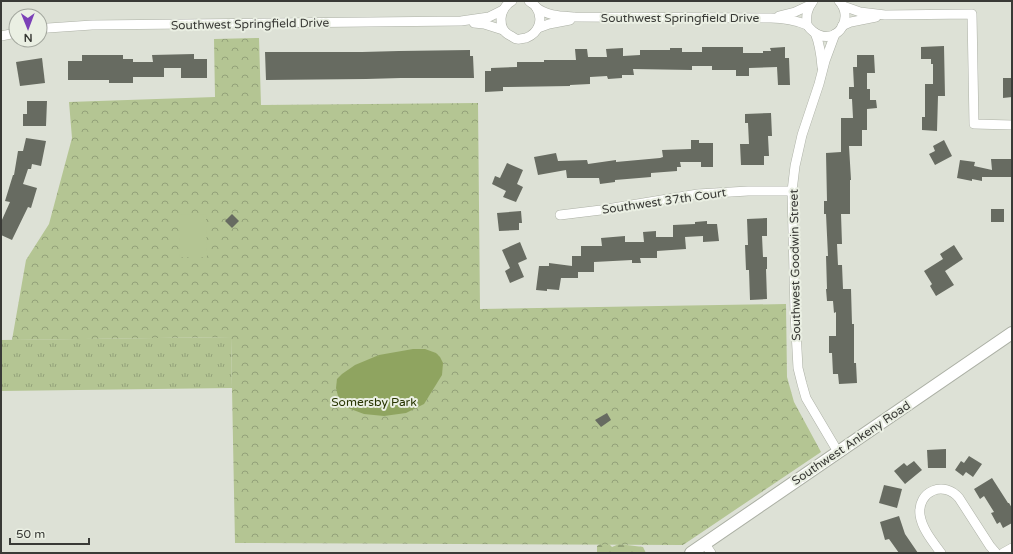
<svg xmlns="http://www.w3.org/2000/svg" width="1013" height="554" viewBox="0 0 1013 554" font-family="'Varela Round',sans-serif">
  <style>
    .grass { fill: url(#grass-tufts) }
    .forest { fill: url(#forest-firs) }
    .park { fill: url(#park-crowns) }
    .garden { fill: #b4c593 }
    .water { fill: #8fa460 }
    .building { fill: #676b61 }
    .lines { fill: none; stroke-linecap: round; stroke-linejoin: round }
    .minor-casing { stroke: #acb0a5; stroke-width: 10 }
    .tertiary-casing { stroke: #acb0a5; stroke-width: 14 }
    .minor { stroke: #fff; stroke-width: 9 }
    .tertiary { stroke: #fff; stroke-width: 12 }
    .labels { text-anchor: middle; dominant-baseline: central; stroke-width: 4; stroke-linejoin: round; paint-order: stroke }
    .street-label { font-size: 12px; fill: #393a36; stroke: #eaefe3 }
    .park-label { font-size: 12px; fill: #273400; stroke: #eaefe3 }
  </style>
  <defs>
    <pattern id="grass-tufts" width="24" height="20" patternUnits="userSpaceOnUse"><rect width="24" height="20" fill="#b4c593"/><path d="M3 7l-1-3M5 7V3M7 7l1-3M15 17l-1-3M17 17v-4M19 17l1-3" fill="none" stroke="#93a179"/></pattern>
    <pattern id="forest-firs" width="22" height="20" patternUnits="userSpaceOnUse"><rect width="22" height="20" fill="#b4c593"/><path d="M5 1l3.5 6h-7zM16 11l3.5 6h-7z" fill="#93a179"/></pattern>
    <pattern id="park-crowns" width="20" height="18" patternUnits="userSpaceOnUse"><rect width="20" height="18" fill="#b4c593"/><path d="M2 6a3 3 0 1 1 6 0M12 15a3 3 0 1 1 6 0" fill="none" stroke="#93a179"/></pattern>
  </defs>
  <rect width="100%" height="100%" fill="#dde1d6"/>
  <path class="grass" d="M231 337 232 388 1 391V340Z"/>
  <path class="forest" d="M602 543H608L612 547 619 544 643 547 646 553H597V546Z"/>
  <path class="park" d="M259 38 261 105 478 103 480 309 786 304 787 377 794 402 821 452 683 545 235 543 231 337 12 340 26 260 49 224 72 138 69 102 215 97 214 39Z"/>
  <path class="garden" d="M206 214 207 257H180L179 215Z"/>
  <path class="water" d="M413 349H425L436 353 440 357 443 363 442 375 424 404 406 413 384 416 364 414 348 408 342 404 338 396 336 388 337 379 342 374 355 365 379 355Z"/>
  <g class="building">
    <path d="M944 46 945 96H938L937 131 922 130V117H925V84H933V64H931V59H921V47Z"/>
    <path d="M702 47H743V53H763V51H771L770 48 785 47V58H789L790 85H778L777 67 749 68V76H736V70H712V66H692V70L633 69 634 75H622V78L608 79 607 76 590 77V84L570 85V86L503 87V91L485 92V71H491V68L517 67V62H544V60H576L575 49H587L588 57H607L606 49 623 48V56L640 55V50H670V48H682V52H702Z"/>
    <path d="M470 50V56H473L474 78H401L366 79 266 80 265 52H362L399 51Z"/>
    <path d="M194 54V59H207V78H181V68H164V77H133V83H109V80H68V61H82V55H123V59H133V62H153L152 55Z"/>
    <path d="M857 55H874L875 73H867V89H870V100H876L877 108 867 109V130H862V146H849L851 180H850V214H841L842 244H837L838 265H842L843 289H851L852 324H854V363H856L857 383 839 384 838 374H833L832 353H829V336H836V312L834 313 833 301H827L826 289H827L826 256H828L826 214H824V201H827L826 153 841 152V118H853L852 99H849V87H854L853 67H857Z"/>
    <path d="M42 58 45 83 20 86 16 62Z"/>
    <path d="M1003 78H1012V97L1003 98Z"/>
    <path d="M27 101H47L46 126H23V114H27Z"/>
    <path d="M771 113 772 136H768L769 156H764V165H741L740 144H749L748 123H745V114Z"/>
    <path d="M26 138 46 141 41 166 32 164 31 169H28L23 184 37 188 31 208 28 207 12 240 1 235V222L10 202 5 201 13 175H14L18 151H23Z"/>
    <path d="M691 140H699V143H713V167H701V162H680L681 167H677V171L651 173V177L615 180V182L600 184 599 178H567L566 170 538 175 534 157 556 153 558 161 587 160 588 164 616 160V162L660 158 663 157 662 150 691 149Z"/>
    <path d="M944 140 952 156 935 165 929 154 935 151 933 146Z"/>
    <path d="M991 159H1012V177H982V181L972 179V181L957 178 960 160 975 162 974 166 992 170Z"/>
    <path d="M507 163 523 170 517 184 523 187 516 202 503 197 506 191 492 184 495 176 500 178Z"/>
    <rect x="991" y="209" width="13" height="13"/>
    <path d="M521 211 522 223H519V230L499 231 497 213Z"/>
    <path d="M232 214 239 221 232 228 225 221Z"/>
    <path d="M767 218V236H762L763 257H767V269H766L767 299 750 300 749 270H746L745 245H748L747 219Z"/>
    <path d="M707 221V224H717L719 241 703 242V236L685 237 686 249 657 251V258H640L641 263H632V260L594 262V272H578V278H561L559 290 547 289V291L536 290 539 266H549V263L572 266V256H581V246H602L601 238 625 236V242H644L643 232 656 231V237H673V225L695 224V222Z"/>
    <path d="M520 242 527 259 518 263 524 277 510 283 505 271 510 268 502 250Z"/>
    <path d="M954 245 963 259 945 271 954 285 936 296 930 286 932 284 924 271 943 259 940 254Z"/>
    <path d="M607 413 611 420 601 427 595 420Z"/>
    <path d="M946 449V468H928L927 450Z"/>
    <path d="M969 456 982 464 973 477 966 472 963 476 955 470 961 461 964 463Z"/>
    <path d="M914 461 922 470 905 484 894 471 904 463 907 466Z"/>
    <path d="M992 478 1008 503H1009L1012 508V523L1003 528 1000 522 997 524 991 513 994 512 984 496 980 499 974 489Z"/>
    <path d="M884 485 902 489 897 508 879 503Z"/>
    <path d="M899 516 905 534 918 553H899L889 539 885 540 880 522Z"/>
  </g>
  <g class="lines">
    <g class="minor-casing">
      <g id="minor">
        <path d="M512 1C506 4 501 12 501 19 501 27 503 32 511 36 513 37 515 39 517 39 519 40 523 38 526 38 539 33 544 19 536 7 535 5 531 3 529 1"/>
        <path d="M813 1C807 9 806 15 807 25 810 29 814 33 819 35 839 43 854 17 839 1"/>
        <path d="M843 6 860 12 885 15 972 14 974 124 1012 125"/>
        <path d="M536 7C546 16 562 16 575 17L771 18C784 18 795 20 807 25"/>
        <path d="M779 16 795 12 810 5"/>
        <path d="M474 23 484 24 503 30"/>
        <path d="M842 26 851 22 876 17"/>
        <path d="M538 28 549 24 570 20"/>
        <path d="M40 29 48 28 92 25 461 21 489 17 503 10"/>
        <path d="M815 33C820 44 821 55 822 67"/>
        <path d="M835 34 825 61 819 84 802 135 795 166 792 191 795 313 798 368 802 384 806 398 838 452"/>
        <path d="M1 36 16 33"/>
        <path d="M560 215 601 210 698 194 748 191H792"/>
        <path d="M705 544 711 553"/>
        <path d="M941 553C933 542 922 529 920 515 917 491 944 480 959 498L990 546 996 553"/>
        <path d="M1003 553 1012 548"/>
      </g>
    </g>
    <g class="tertiary-casing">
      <path id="tertiary" d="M691 553 1012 333"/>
    </g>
    <use href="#minor" class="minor"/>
    <use href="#tertiary" class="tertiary"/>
  </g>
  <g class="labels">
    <g class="street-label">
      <text x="680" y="18">Southwest Springfield Drive</text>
      <text transform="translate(250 24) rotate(-1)">Southwest Springfield Drive</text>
      <text transform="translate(664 201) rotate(-8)">Southwest 37th Court</text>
      <text transform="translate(795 265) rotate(-91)">Southwest Goodwin Street</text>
      <text transform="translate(851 443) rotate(-34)">Southwest Ankeny Road</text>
    </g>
    <g class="park-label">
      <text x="374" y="402">Somersby Park</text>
    </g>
  </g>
  <rect width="1013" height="554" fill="none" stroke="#393a36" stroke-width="4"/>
  <g transform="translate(28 28) rotate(179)"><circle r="19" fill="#eaefe3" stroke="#a3a79e"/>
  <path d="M0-3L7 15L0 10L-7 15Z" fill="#7b41b7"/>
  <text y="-6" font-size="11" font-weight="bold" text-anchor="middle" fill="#393a36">N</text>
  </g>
  <path d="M10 538v6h79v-6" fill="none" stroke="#393a36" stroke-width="2"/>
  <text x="16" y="538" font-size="12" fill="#393a36" stroke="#eaefe3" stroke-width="3" paint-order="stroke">50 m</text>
</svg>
